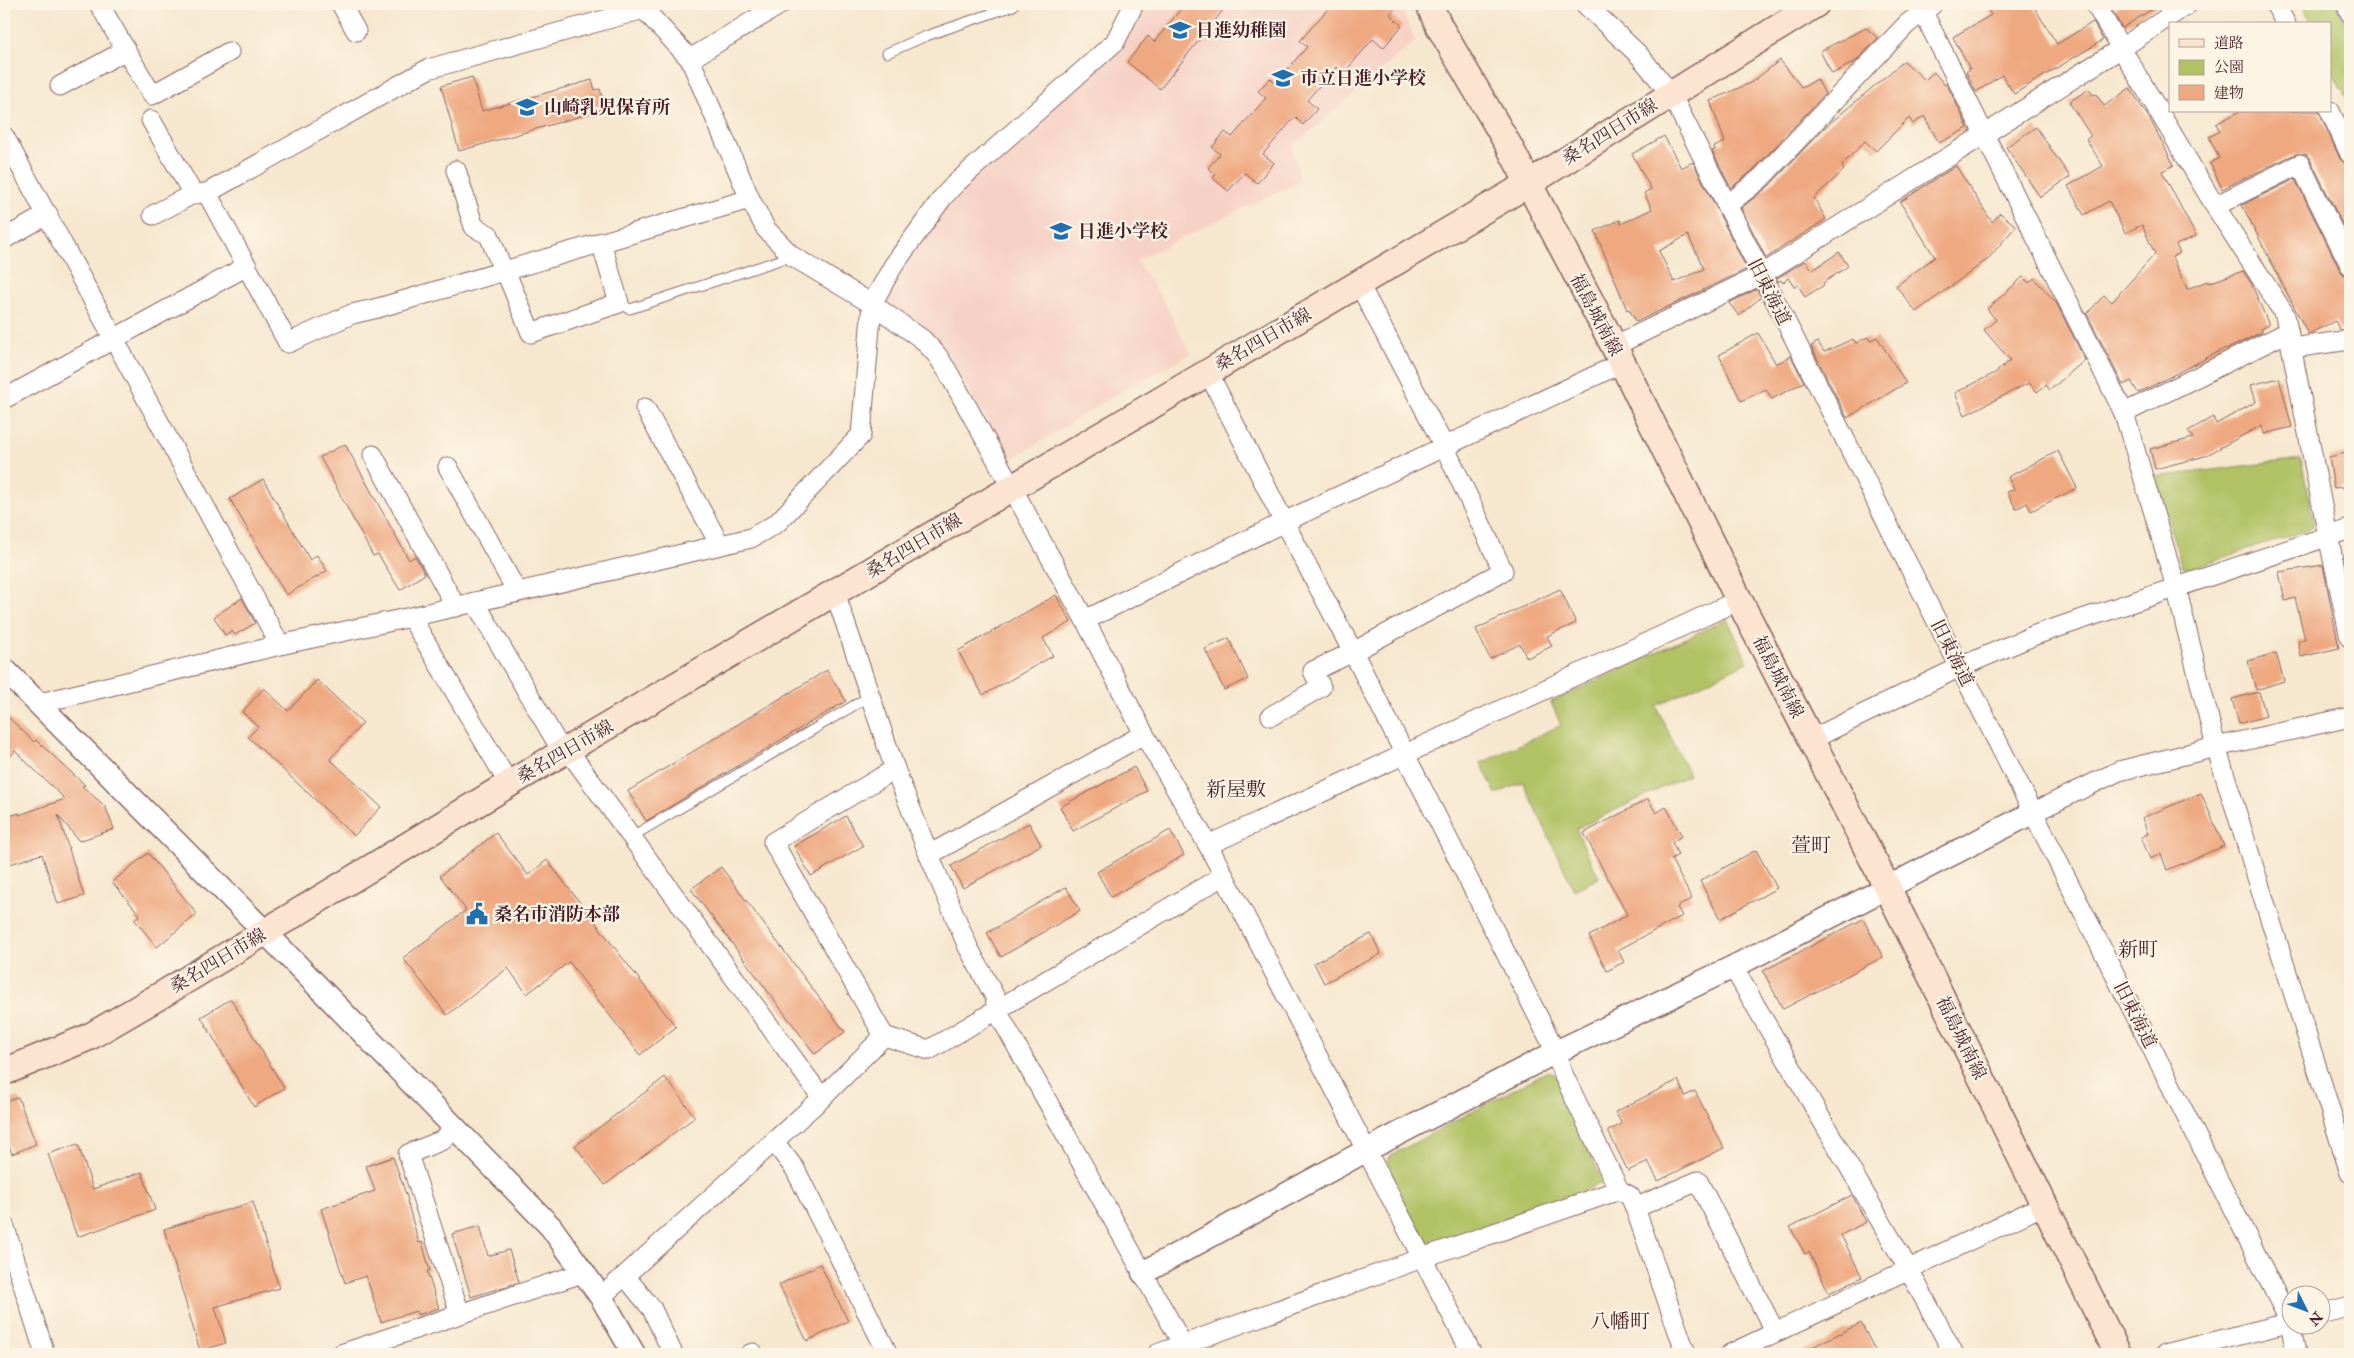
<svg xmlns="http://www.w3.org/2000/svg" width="2354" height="1358" viewBox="0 0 2354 1358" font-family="'IM FELL Double Pica','Noto Serif JP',serif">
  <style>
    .built { fill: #f6d1c5 }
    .green { fill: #b1c265; stroke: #7e7048 }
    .building { fill: #eea981; fill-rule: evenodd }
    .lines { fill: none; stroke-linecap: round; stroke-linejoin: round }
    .service-casing { stroke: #866564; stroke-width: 11 }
    .minor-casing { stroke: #866564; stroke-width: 21 }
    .tertiary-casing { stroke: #866564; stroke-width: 25 }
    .secondary-casing { stroke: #866564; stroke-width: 29 }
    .service { stroke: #fff; stroke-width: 9 }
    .minor { stroke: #fff; stroke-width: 19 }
    .tertiary { stroke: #fff; stroke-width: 22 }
    .secondary { stroke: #fde4d0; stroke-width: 26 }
    .labels { text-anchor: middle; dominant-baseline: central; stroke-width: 4.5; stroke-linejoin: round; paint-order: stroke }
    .poi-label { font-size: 18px; font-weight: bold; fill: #4a1f2b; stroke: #fcf5e5; text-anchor: start }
    .street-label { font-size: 18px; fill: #4a1f2b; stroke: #fcf5e5 }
    .quarter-label { font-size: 20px; fill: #4a1f2b; stroke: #fcf5e5 }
  </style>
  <rect width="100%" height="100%" fill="#fcf5e5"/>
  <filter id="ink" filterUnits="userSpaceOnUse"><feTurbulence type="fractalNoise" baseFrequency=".02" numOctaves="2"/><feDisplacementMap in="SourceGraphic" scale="10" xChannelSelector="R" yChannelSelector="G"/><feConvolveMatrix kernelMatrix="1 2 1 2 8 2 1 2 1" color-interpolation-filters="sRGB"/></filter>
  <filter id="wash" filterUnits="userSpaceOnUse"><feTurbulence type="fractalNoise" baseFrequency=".0096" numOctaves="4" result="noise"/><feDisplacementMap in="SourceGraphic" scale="20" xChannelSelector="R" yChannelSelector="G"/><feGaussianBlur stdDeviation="1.12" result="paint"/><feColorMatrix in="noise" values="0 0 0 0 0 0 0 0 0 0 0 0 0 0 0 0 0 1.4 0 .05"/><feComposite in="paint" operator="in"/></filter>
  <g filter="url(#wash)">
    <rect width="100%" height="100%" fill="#f6e7ce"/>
    <path class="built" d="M1142 4H1400L1415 41 1292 147 1300 181 1136 260 1163 300 1191 354 1120 392 1009 461 947 352 923 327 888 305 886 291 947 203Z"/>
    <g class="green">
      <path d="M2301 4H2337L2350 33V102C2328 70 2330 61 2330 24H2313Z"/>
      <path d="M2301 459 2314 525 2310 529 2189 569 2182 567 2155 477Z"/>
      <path d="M1727 619 1748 662 1656 706 1689 775 1576 829 1599 878 1574 890 1523 782 1496 794 1481 763 1561 725 1551 702Z"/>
      <path d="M1548 1071 1556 1075 1603 1183 1434 1244 1424 1241 1386 1169 1390 1156Z"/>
    </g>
    <g id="blocks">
      <g class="building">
        <path d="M1185 4H1228L1160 89 1127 62 1148 36 1154 42Z"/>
        <path d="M1332 4H1399L1390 14 1402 26 1383 48 1373 39 1344 73 1336 67 1307 100 1317 109 1303 125 1295 117 1263 154 1274 163 1257 183 1245 173 1228 191 1213 178 1216 175 1208 168 1220 154 1212 147 1225 132 1232 137 1266 98 1258 91 1270 78 1275 83 1307 47 1300 41Z"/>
        <path d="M2000 4H2032L2057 44 2093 22 2103 40 2014 94 2002 75 1976 92 1966 72 1970 69 1953 37 1991 15 1988 10Z"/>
        <path d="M2122 4H2160L2122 28 2112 10Z"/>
        <path d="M1866 28 1878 38 1856 61 1832 74 1820 51Z"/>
        <path d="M1780 60 1802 88 1817 79 1825 94 1753 170 1731 188 1712 151 1715 150 1714 147 1725 142 1710 101 1752 82Z"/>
        <path d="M1904 61 1925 80 1934 72 1945 85 1947 84 1968 128 1939 143 1924 116 1913 124 1909 118 1876 151 1865 141 1842 165 1844 170 1814 198 1826 219 1766 258 1741 208 1769 186 1823 129Z"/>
        <path d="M472 77 482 111 592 80 595 90 600 89 606 109 459 151 441 86Z"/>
        <path d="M2130 88 2152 123 2174 165 2162 171 2196 236 2176 245 2180 253 2172 257 2187 289 2207 281 2208 283 2243 271 2251 283 2269 325 2261 329 2262 332 2227 349 2226 348 2138 393 2131 381 2123 385 2087 314 2104 295 2112 302 2155 254 2142 225 2125 233 2109 201 2084 215 2068 186 2103 166 2086 139 2091 136 2069 102 2089 89 2093 95 2096 94 2104 106Z"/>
        <path d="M2240 111H2319L2340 159 2346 164 2350 174V240L2310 159 2306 154H2295L2222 189 2210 163 2219 158 2209 137 2220 131 2216 124Z"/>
        <path d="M2036 127 2070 177 2040 197 2006 147Z"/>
        <path d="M1664 136 1681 168 1693 162 1747 269 1636 322 1629 309 1627 310 1595 231 1620 220 1621 224 1652 209 1644 193 1651 189 1632 154ZM1688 235 1704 269 1674 282 1659 251Z"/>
        <path d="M1956 166 1992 222 2000 213 2016 226 1988 259 1916 312 1896 286 1935 257 1900 202Z"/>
        <path d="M2295 179 2340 270 2344 275 2350 276V329L2340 330 2335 321 2308 334 2242 205Z"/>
        <path d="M1839 252 1848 266 1823 283 1824 285 1805 297 1798 285 1795 287 1788 278 1783 283 1781 280 1778 282 1777 278 1805 261 1813 270Z"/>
        <path d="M2023 277 2029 283 2034 278 2057 304 2085 360 2050 390 2046 385 2037 392 2029 383 1965 415 1955 393 1995 373 2010 360 1984 330 1996 320 1987 309Z"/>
        <path d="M1757 289 1761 297 1739 316 1729 303Z"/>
        <path d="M1758 333 1776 364 1791 356 1804 382 1772 399 1766 389 1741 401 1719 355Z"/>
        <path d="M1868 337 1870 341 1877 337 1906 383 1847 418 1811 346 1818 342 1824 352 1853 339 1856 343Z"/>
        <path d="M2279 378 2292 427 2264 434 2262 425 2205 456 2155 469 2150 449 2193 438 2188 431 2213 417 2216 424 2256 402 2251 385Z"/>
        <path d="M345 444 409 560 415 556 425 574 400 590 378 554 373 556 320 457Z"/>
        <path d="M2058 451 2077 488 2031 511 2027 503 2016 509 2007 492 2014 489 2008 477Z"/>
        <path d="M2350 452V486L2334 488 2329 457Z"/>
        <path d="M263 479 310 560 317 555 327 571 286 595 230 499Z"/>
        <path d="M2323 565 2339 648 2301 657 2298 641 2305 639 2295 598 2285 601 2279 572Z"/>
        <path d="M1560 589 1576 623 1547 636 1552 646 1527 658 1520 644 1490 659 1476 629Z"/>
        <path d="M1056 595 1071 622 1043 638 1053 656 983 695 958 651Z"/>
        <path d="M242 598 255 623 235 635 232 631 225 635 214 617Z"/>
        <path d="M1229 638 1248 679 1224 690 1205 649Z"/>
        <path d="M2276 653 2284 681 2256 690 2248 661Z"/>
        <path d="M827 670 846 701 646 821 628 791Z"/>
        <path d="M317 680 363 723 330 759 381 807 354 836 248 737 258 727 242 712 264 688 288 711Z"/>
        <path d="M2259 692 2266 716 2239 724 2232 699Z"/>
        <path d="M4 713 34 742 36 740 85 785 82 786 105 806 114 829 79 841 58 815 84 896 58 904 42 854 4 866V818L19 813V815L65 799 15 751 4 764Z"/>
        <path d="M1134 767 1147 791 1073 831 1060 807Z"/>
        <path d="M2201 793 2224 846 2167 870 2161 854 2150 859 2141 837 2148 834 2142 818Z"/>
        <path d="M1648 799 1656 813 1666 807 1682 836 1672 842 1678 855 1671 859 1692 899 1677 907 1682 916 1618 950 1624 962 1607 971 1589 936 1627 915 1584 833Z"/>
        <path d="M846 816 863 846 811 876 794 846Z"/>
        <path d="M1029 823 1041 845 963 888 951 866Z"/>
        <path d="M1170 830 1184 855 1111 897 1097 872Z"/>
        <path d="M496 833 528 875 547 860 676 1027 640 1055 569 962 527 994 508 968 447 1015 403 958 466 910 440 876Z"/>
        <path d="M1756 850 1777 888 1720 919 1700 881Z"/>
        <path d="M148 853 197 914 157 947 134 919 140 915 112 882Z"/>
        <path d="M721 867 845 1032 815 1054 691 889Z"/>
        <path d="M1066 887 1080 911 1001 957 987 933Z"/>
        <path d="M1863 919 1883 957 1783 1009 1763 971Z"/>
        <path d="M1371 934 1381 954 1324 983 1314 963Z"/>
        <path d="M231 999 284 1088 254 1107 201 1017Z"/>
        <path d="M665 1077 695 1117 605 1185 575 1146Z"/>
        <path d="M1678 1080 1685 1096 1695 1091 1724 1148 1658 1181 1648 1161 1628 1171 1608 1131 1622 1124 1615 1112Z"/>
        <path d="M18 1097 36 1144 12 1154 4 1133V1103Z"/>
        <path d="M78 1144 93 1189 142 1172 155 1210 77 1237 48 1154Z"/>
        <path d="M393 1157 408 1200 407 1201 419 1243 422 1242 430 1271H427L439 1308 418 1315 416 1311 381 1322 366 1276 345 1283 321 1209 375 1191 366 1166Z"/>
        <path d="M1852 1195 1866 1222 1841 1235 1862 1277 1829 1293 1809 1252 1805 1254 1790 1227Z"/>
        <path d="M253 1202 279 1288 215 1307 226 1343 200 1351 164 1229Z"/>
        <path d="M480 1226 488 1256 509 1250 519 1282 471 1297 452 1234Z"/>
        <path d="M820 1264 848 1321 807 1341 779 1285Z"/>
        <path d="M1861 1323 1877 1354H1798Z"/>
      </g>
    </g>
  </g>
  <g filter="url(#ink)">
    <use href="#blocks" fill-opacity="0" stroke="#866564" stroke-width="1"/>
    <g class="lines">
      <g class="service-casing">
        <g id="service">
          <path d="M887 53 926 36 1013 6V4"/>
          <path d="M619 303 630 309 792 256"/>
          <path d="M631 837 870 696"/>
        </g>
      </g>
      <g class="minor-casing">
        <g id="minor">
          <path d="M99 4 152 95 229 52"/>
          <path d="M341 4 356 31"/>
          <path d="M639 4 690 59 750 199 766 229 792 256 872 304 922 339 937 355 948 372 1085 620 1144 734 1208 845 1472 1354"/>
          <path d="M1585 4 1639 55 1671 94 2290 1322 2296 1354"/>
          <path d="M1919 4 2124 413 2176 587 2216 747 2350 1173"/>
          <path d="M2095 4 2215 206 2285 315 2328 536 2350 638"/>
          <path d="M2275 4 2286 24"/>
          <path d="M2346 4 2350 13"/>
          <path d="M690 59 781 4"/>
          <path d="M60 86 126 50"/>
          <path d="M2330 111 2350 154"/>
          <path d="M151 120 193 194 207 193 288 343 352 314 378 308 750 199"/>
          <path d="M4 136 280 645"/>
          <path d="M456 170 474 227 489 235 503 270"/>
          <path d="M207 193 428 69 644 9"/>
          <path d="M1726 206 1761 178 1907 24 1932 5"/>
          <path d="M2215 206 2300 164 2350 265"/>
          <path d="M153 215 193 194"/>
          <path d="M4 239 48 214"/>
          <path d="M505 270 531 333 619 303 601 242"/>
          <path d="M1614 346 1761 275 2120 49 2188 4"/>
          <path d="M2292 348 2350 340"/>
          <path d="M1208 372 1284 522 1353 652 1556 1052 1562 1072 1619 1190 1630 1196 1635 1208 1698 1181 1775 1332"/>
          <path d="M4 399 247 266"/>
          <path d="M645 408 720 545"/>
          <path d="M2124 413 2288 332"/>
          <path d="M373 455 456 607"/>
          <path d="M448 467 517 592"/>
          <path d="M835 593 895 769 929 855 968 947 995 997 997 1011 1188 1354"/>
          <path d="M475 602 563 753"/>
          <path d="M411 617 509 784"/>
          <path d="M1085 620 1284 522 1622 363"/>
          <path d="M40 703 280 645 411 617 751 538 777 523 861 435 872 304 893 266 943 197 955 184 1115 42 1134 4"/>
          <path d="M1271 716 1321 687 1313 671 1353 652 1503 571 1445 448 1359 284"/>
          <path d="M1810 740 1960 667 2035 635 2350 529"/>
          <path d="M568 750 822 1098 601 1297"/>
          <path d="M2032 813 2119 771 2216 747 2350 717"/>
          <path d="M1208 845 1739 600"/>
          <path d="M929 855 1144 734"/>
          <path d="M1733 967 1909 1270 1954 1354"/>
          <path d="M884 1036 929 1050 1223 876"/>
          <path d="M822 1098 884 1036 773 842 895 769"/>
          <path d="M455 1127 443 1140 408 1154 460 1314"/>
          <path d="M775 1143 795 1169 888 1354"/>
          <path d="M1635 1208 1686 1354"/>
          <path d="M4 1225 45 1354"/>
          <path d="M625 1276 652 1309 673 1354"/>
          <path d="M2322 1314 2350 1306"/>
          <path d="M341 1354 585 1272"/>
          <path d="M750 1354 753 1353"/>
          <path d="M1157 1354 1422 1258 1619 1190"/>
          <path d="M1730 1354 2044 1205"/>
          <path d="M2165 1354 2292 1322"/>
        </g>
      </g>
      <g class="tertiary-casing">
        <g id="tertiary">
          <path d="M4 669 266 933 551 1227 601 1297 634 1354"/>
          <path d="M1143 1273 1367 1150 1556 1052 1733 967 2032 813"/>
        </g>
      </g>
      <g class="secondary-casing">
        <g id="secondary">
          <path d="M1429 4 1439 26 1509 146 1614 346 1739 600 1888 889 2118 1354"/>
          <path d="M4 1072 89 1037 163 994 509 784 1528 184 1816 4"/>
        </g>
      </g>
      <use href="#service" class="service"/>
      <use href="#minor" class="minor"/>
      <use href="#tertiary" class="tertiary"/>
      <use href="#secondary" class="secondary"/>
    </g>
  </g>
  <defs>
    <g id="school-bare" transform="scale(1.725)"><path d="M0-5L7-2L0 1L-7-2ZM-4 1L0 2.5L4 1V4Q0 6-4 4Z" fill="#1f6fb2" stroke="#fcf5e5" stroke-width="2.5" paint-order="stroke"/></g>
    <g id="civic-bare" transform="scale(1.725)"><path d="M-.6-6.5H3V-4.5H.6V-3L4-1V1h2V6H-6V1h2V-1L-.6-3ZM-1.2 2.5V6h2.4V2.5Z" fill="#1f6fb2" stroke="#fcf5e5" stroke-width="2.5" paint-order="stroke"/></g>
  </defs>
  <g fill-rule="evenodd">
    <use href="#school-bare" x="1180" y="30"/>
    <use href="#school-bare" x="1283" y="78"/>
    <use href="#school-bare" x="527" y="107"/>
    <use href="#school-bare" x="1061" y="231"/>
    <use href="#civic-bare" x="477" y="914"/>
  </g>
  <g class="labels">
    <g class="poi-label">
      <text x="1196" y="30">日進幼稚園</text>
      <text x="1300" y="78">市立日進小学校</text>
      <text x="544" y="107">山崎乳児保育所</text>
      <text x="1078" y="231">日進小学校</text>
      <text x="494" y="914">桑名市消防本部</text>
    </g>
    <g class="street-label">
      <text transform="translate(1610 132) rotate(-32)">桑名四日市線</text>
      <text transform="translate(1769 292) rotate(63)">旧東海道</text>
      <text transform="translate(1596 315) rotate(62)">福島城南線</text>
      <text transform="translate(1263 340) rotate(-30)">桑名四日市線</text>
      <text transform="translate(914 546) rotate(-31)">桑名四日市線</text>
      <text transform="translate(1952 653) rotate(63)">旧東海道</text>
      <text transform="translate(1778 677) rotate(63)">福島城南線</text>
      <text transform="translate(565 752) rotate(-30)">桑名四日市線</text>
      <text transform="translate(218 961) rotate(-31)">桑名四日市線</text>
      <text transform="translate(2135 1015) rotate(63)">旧東海道</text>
      <text transform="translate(1961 1038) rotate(64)">福島城南線</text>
    </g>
    <g class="quarter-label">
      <text x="1236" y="789">新屋敷</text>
      <text x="1811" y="845">萱町</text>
      <text x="2138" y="949">新町</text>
      <text x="1620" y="1321">八幡町</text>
    </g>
  </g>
  <rect width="2354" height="1358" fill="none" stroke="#fcf5e5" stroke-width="20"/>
  <rect x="2169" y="22" width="162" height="90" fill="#fcf5e5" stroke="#b59f9b"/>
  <rect x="2179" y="39" width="25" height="8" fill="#fde4d0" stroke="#b59f9b"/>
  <text x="2214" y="48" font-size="15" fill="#4a1f2b">道路</text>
  <rect x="2179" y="60" width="25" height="15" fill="#b1c265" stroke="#b59f9b"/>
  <text x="2214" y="72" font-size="15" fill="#4a1f2b">公園</text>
  <rect x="2179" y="85" width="25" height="15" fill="#eea981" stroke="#b59f9b"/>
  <text x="2214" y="98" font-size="15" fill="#4a1f2b">建物</text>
  <g transform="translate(2306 1310) rotate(132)"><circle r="24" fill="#fcf5e5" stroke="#b59f9b"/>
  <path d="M0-4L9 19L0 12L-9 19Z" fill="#1f6fb2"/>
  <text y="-8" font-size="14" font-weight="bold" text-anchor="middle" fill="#4a1f2b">N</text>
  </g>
</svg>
